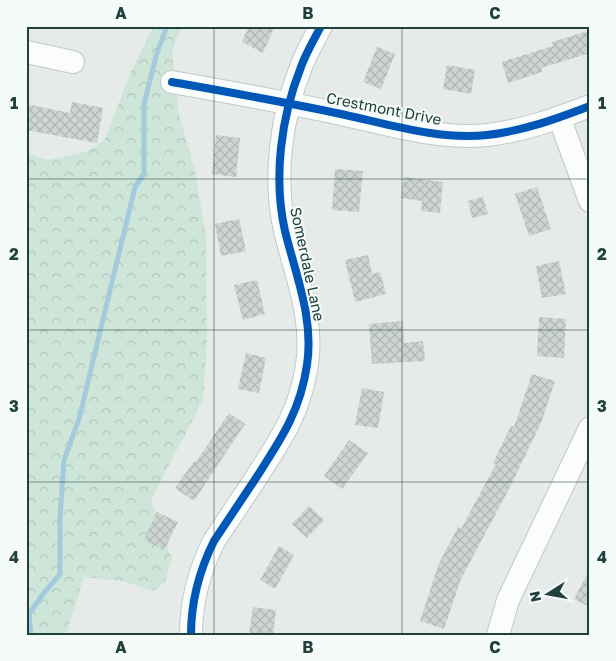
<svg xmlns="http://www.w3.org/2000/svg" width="616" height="661" viewBox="0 0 616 661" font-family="'Golos Text',sans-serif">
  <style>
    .forest { fill: url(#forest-crowns) }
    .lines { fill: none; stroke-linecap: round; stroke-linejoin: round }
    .stream { stroke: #a3cbdd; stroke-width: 5 }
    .building { fill: url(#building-cross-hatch) }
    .minor-casing { stroke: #c3c8c7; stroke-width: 24 }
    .minor { stroke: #fbfcfc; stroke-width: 22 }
    .cycleway-casing { stroke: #f4faf8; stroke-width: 11 }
    .cycleway { stroke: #0057b8; stroke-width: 8 }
    .grid { fill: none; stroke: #21413e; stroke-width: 1; stroke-opacity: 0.55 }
    .labels { text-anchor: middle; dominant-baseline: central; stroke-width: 4; stroke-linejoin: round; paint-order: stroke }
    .street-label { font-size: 15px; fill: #21413e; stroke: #f4faf8 }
    .neatline { fill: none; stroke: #21413e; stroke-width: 2 }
    .grid-label { font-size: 16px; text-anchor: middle; font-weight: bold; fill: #21413e }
  </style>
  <defs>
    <pattern id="forest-crowns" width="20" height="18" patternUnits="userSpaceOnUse" patternTransform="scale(1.25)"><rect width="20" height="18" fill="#cee6d9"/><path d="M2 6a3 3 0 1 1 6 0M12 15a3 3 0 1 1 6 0" fill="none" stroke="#b1c6bb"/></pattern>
    <pattern id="building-cross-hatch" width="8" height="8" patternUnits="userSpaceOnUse" patternTransform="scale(1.25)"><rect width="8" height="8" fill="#cdd4d2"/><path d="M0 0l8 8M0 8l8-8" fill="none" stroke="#b0b7b5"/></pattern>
  </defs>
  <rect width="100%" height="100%" fill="#e6ebea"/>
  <path class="forest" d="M154 26H181L172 52 179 114 195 171 206 236 207 343 203 400 151 500 172 559 165 582 153 591 123 581 84 577 66 635H26V153L48 160 85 152 104 141 132 69Z"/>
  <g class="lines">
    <path class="stream" d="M31 635 29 614 43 594 60 574V518L64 460 79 419 135 187 144 174V104L157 53 167 26"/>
  </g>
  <g class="building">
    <path d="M249 26H275L263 53 242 42Z"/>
    <path d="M588 31 590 38V53L541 68 542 72 508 83 502 62 553 46 552 42Z"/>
    <path d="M377 47 395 54 381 89 363 82Z"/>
    <path d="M447 65 475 70 471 94 443 89Z"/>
    <path d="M72 102 103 108 97 143 26 130V104L70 113Z"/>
    <path d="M216 135 240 138 236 177 212 174Z"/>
    <path d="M335 169 363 171 359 212 332 210Z"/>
    <path d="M404 177 443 182 440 213 421 211 422 201 401 198Z"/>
    <path d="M537 187 551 229 529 236 515 194Z"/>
    <path d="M483 197 488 214 472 218 468 201Z"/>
    <path d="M239 219 246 251 221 256 215 224Z"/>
    <path d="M368 255 372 274 380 272 386 294 355 302 345 260Z"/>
    <path d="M559 261 566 294 542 298 536 266Z"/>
    <path d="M257 280 265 314 243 320 234 285Z"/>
    <path d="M539 317 566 319 564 358 537 356Z"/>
    <path d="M403 321 404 343 423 341 425 361 372 364 369 324Z"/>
    <path d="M246 353 266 358 259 393 238 389Z"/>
    <path d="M532 374 555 381 541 423 510 487 461 579 444 629 420 621 439 563 458 527 461 529 496 464 493 463 511 426 514 427Z"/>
    <path d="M362 388 384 392 378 428 355 425Z"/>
    <path d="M229 413 245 424 194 501 175 488 195 460 196 462Z"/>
    <path d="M349 440 368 453 342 489 324 476Z"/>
    <path d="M309 506 324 520 307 538 292 524Z"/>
    <path d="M157 512 178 522 164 550 144 540Z"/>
    <path d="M279 546 294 555 275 589 260 580Z"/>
    <path d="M590 569V607L574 599Z"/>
    <path d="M253 607 276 610 273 635H249Z"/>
  </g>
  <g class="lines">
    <g class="minor-casing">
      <g id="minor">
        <path d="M26 52 73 62"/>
        <path d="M172 82C228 92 285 102 341 114 388 124 438 140 487 135 523 131 556 119 590 106"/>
        <path d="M559 117 590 201"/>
        <path d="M191 635C191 601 199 571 214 541 228 520 242 499 256 478 281 439 300 412 307 365 314 318 296 276 285 231 273 178 281 117 301 67 306 53 314 40 321 26"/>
        <path d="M498 635 508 600 590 428"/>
      </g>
    </g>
    <use href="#minor" class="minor"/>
    <g class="cycleway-casing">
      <g id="cycleway">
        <path d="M172 82C228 92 285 102 341 114 388 124 438 140 487 135 523 131 556 119 590 106"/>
        <path d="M191 635C191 601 199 571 214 541 228 520 242 499 256 478 281 439 300 412 307 365 314 318 296 276 285 231 273 178 281 117 301 67 306 53 314 40 321 26"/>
      </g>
    </g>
    <use href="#cycleway" class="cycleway"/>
  </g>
  <path class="grid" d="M214 26V635M402 26V635M26 179H590M26 330H590M26 482H590"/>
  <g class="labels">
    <g class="street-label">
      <text transform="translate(384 108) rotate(11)">Crestmont Drive</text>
      <text transform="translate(308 264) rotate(78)">Somerdale Lane</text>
    </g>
  </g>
  <rect width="616" height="661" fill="none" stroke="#f4faf8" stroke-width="55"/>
  <g transform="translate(548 594) rotate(259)" stroke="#f4faf8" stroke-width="4" paint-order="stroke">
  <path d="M0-4L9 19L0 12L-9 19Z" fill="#21413e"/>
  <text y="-8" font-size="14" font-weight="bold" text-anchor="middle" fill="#21413e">N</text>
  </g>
  <rect x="28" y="28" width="560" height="606" class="neatline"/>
  <g class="grid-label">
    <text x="121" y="19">A</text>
    <text x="308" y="19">B</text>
    <text x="495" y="19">C</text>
    <text x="14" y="109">1</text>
    <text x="602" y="109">1</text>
    <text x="14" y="260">2</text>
    <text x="602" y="260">2</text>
    <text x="14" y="412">3</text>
    <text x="602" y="412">3</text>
    <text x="14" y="563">4</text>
    <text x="602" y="563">4</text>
    <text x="121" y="653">A</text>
    <text x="308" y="653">B</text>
    <text x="495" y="653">C</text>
  </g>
</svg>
